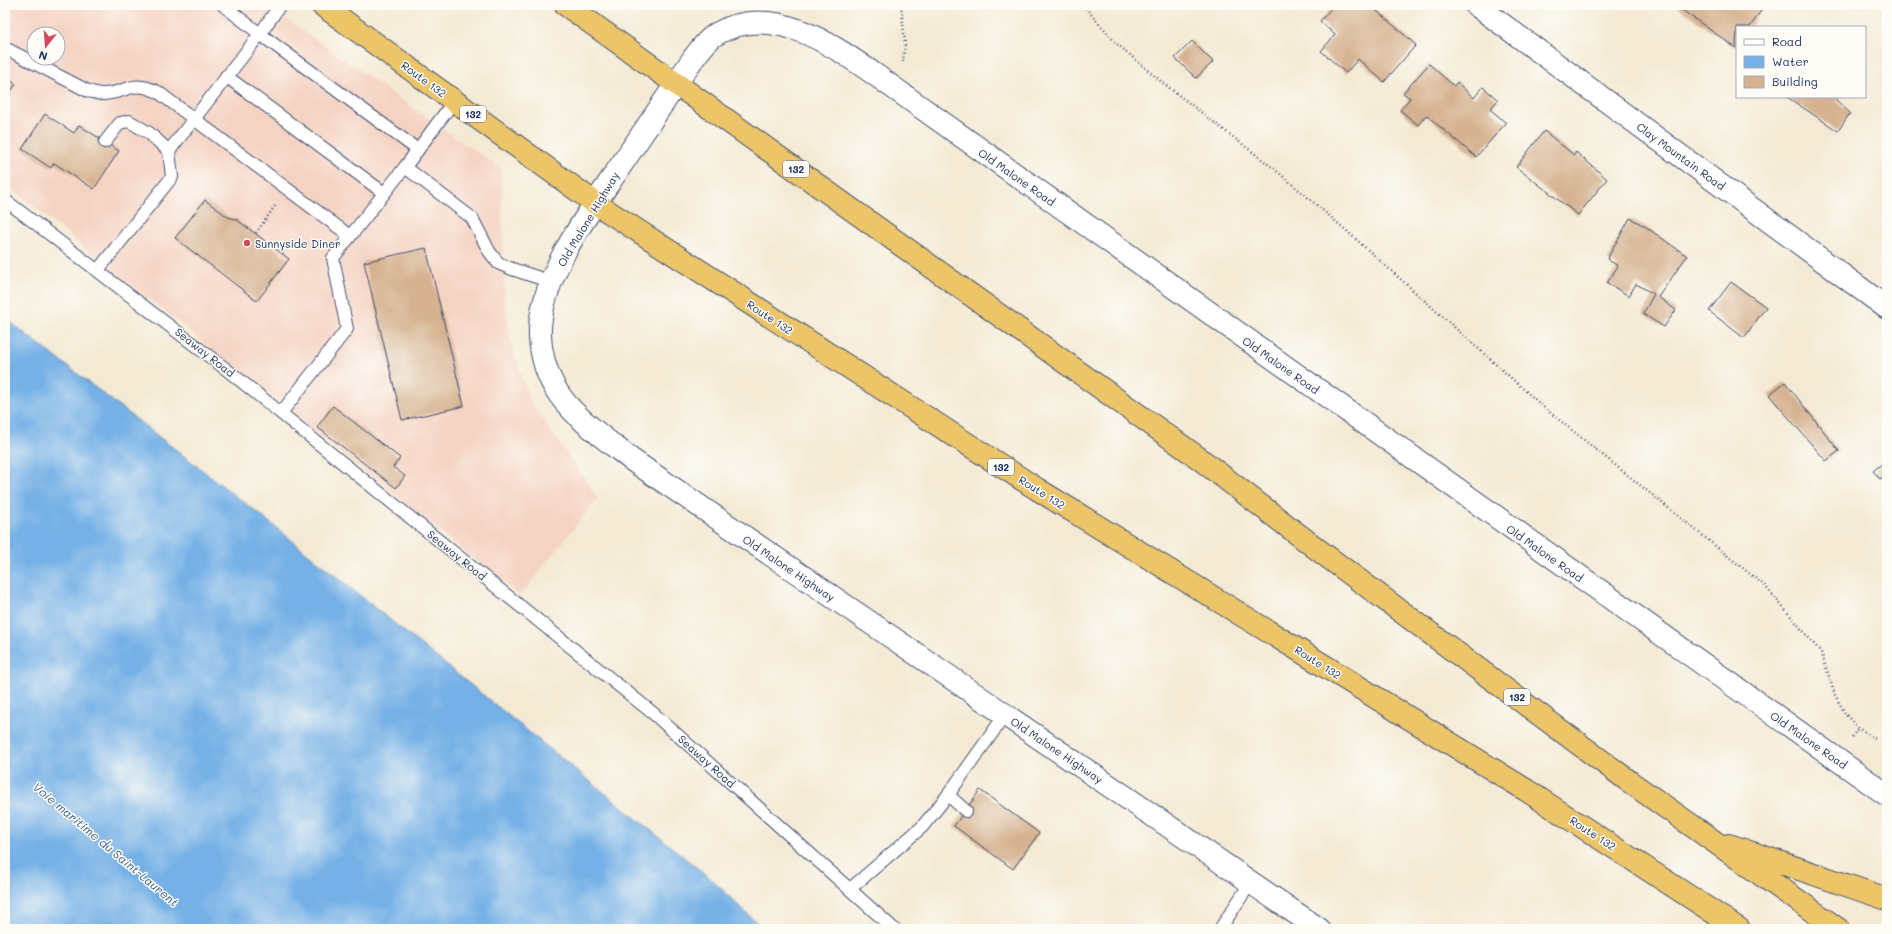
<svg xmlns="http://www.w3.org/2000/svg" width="1892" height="934" viewBox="0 0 1892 934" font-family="Mali,sans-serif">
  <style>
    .built { fill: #f5d3c2; fill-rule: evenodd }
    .water { fill: #75b0e6; stroke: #4870a2 }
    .building { fill: #d6b290 }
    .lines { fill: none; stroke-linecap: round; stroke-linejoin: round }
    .service-casing { stroke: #3c4b70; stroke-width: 14 }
    .minor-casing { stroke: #3c4b70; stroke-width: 24 }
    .tertiary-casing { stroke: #3c4b70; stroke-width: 24 }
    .trunk-casing { stroke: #3c4b70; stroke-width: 24 }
    .path { stroke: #3c4b70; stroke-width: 2.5; stroke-dasharray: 1 3; stroke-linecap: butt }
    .service { stroke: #fff; stroke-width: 12 }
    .minor { stroke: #fff; stroke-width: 22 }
    .tertiary { stroke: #fff; stroke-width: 22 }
    .trunk { stroke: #edc569; stroke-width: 22 }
    .poi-dot { fill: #d1495b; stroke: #fdfcf7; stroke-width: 1.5 }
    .labels { text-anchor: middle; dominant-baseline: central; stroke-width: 3; stroke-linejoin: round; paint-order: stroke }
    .shield { fill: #fdfcf7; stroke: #5f6c8c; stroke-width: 1 }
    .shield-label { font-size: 10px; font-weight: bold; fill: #1b2f5e }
    .street-label { font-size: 11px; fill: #1b2f5e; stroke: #fdfcf7 }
    .poi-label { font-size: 11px; fill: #1b2f5e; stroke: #fdfcf7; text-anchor: start }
    .water-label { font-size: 12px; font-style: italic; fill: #3a5c8e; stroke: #fdfcf7 }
  </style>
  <rect width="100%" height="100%" fill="#fdfcf7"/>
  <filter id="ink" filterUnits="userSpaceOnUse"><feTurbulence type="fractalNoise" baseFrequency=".025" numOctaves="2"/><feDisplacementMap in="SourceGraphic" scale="8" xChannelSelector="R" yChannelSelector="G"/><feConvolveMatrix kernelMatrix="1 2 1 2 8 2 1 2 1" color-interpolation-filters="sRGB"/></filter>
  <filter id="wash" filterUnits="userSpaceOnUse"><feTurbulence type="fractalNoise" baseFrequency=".012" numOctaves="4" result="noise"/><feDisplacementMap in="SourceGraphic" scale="16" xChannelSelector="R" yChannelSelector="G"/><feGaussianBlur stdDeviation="0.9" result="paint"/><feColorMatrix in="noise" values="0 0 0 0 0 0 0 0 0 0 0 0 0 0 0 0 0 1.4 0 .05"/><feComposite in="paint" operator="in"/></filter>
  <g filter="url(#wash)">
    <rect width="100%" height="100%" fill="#f4ead4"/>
    <path class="built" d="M5 5H266L501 169 505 303 511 343 530 401 598 498 520 596 5 184ZM34 34H58V58H34Z"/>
    <path class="water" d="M5 318 259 514 711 879 763 929H5Z"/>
    <g id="blocks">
      <g class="building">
        <path d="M1334 5H1370L1416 45 1384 82 1358 59 1346 73 1321 51 1335 35 1320 21Z"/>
        <path d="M1675 5H1765L1750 27H1737L1736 48Z"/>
        <path d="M1192 41 1213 62 1196 78 1175 58Z"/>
        <path d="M1429 64 1454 86 1457 82 1474 98 1483 87 1498 100 1490 109 1506 123 1476 157 1426 115 1418 125 1400 110 1410 98 1403 93Z"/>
        <path d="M5 77 16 84 5 100Z"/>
        <path d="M1787 97H1838L1836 100 1850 113 1838 131Z"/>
        <path d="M45 114 74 133 79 125 119 151 94 189 54 163 51 168 22 149Z"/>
        <path d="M1544 131 1574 155 1576 152 1607 179 1578 215 1516 167Z"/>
        <path d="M205 200 228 217 236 219 289 259 257 301 175 238Z"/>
        <path d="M1630 218 1646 227 1687 256 1658 297 1676 310 1664 327 1643 314 1654 294 1636 284 1629 296 1607 283 1618 266 1607 259Z"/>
        <path d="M426 248 464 406 402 420 364 262Z"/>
        <path d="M1731 282 1766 307 1744 338 1709 311Z"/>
        <path d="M1785 382 1839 451 1826 461 1769 395Z"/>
        <path d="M333 406 400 458 393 467 405 476 396 488 317 427Z"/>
        <path d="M1883 463 1885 466 1887 464V482L1883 477 1880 479 1873 471Z"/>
        <path d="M980 790 1039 833 1013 869 954 826Z"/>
      </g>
    </g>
  </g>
  <g filter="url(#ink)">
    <use href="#blocks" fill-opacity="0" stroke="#3c4b70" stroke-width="1"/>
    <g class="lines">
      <g class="service-casing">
        <g id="service">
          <path d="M280 5 260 34 418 150"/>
          <path d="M5 48 88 91C93 92 98 94 103 94 128 93 131 79 158 92L350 236"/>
          <path d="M226 76 384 193"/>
          <path d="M454 101 405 167 472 218 489 251 498 263 512 269 552 282"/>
          <path d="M105 142 120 123 129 121 149 133 169 151"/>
          <path d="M5 200 231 373 654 714 894 929"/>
          <path d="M98 270 172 177 169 151 260 34 223 5"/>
          <path d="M281 413 347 329 333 258 405 167"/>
          <path d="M948 795 966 811"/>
          <path d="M850 889 922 827 948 795 1005 715"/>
          <path d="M1220 929 1251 882"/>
        </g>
      </g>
      <g class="minor-casing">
        <g id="minor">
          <path d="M1476 5 1887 308"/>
          <path d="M676 84C687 68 698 49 713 36 769 0 830 43 877 76L1887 795"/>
        </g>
      </g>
      <g class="tertiary-casing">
        <path id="tertiary" d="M676 84C656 114 635 144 615 174 585 218 544 273 540 327 539 348 545 371 555 388 571 416 607 440 632 460L1319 929"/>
      </g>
      <g class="trunk-casing">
        <g id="trunk">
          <path d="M322 5 595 203 1037 489 1526 790 1739 929"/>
          <path d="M566 5 1200 459 1321 552 1630 782 1838 929"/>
          <path d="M1729 845 1887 899"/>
        </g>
      </g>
      <g class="path">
        <path d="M901 5 905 42 903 62"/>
        <path d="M1083 5 1116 43 1163 83 1272 167 1340 225 1547 410 1765 586 1821 652 1835 695 1846 715 1858 728 1877 740"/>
        <path d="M256 233 275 206"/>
        <path d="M1852 737 1858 728"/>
      </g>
      <use href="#service" class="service"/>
      <use href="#minor" class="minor"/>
      <use href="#tertiary" class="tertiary"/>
      <use href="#trunk" class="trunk"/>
    </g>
  </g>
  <circle class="poi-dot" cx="247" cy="243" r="4"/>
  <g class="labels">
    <g class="shield">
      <rect x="460" y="106" width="26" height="16" rx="3"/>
      <rect x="783" y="161" width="26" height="16" rx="3"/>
      <rect x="988" y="459" width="26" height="16" rx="3"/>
      <rect x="1504" y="689" width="26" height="16" rx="3"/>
    </g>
    <g class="shield-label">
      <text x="473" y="114">132</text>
      <text x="796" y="169">132</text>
      <text x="1001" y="467">132</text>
      <text x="1517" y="697">132</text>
    </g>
    <g class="street-label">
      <text transform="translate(424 79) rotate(36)">Route 132</text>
      <text transform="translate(1681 156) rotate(36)">Clay Mountain Road</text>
      <text transform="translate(1017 177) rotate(35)">Old Malone Road</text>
      <text transform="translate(588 219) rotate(-59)">Old Malone Highway</text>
      <text transform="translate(770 317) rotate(33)">Route 132</text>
      <text transform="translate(205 352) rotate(38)">Seaway Road</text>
      <text transform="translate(1281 365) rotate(35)">Old Malone Road</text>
      <text transform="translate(1042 492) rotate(32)">Route 132</text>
      <text transform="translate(1545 553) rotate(35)">Old Malone Road</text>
      <text transform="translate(457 555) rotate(39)">Seaway Road</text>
      <text transform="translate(789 568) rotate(34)">Old Malone Highway</text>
      <text transform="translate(1318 662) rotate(32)">Route 132</text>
      <text transform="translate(1809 740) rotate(35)">Old Malone Road</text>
      <text transform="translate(1057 750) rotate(34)">Old Malone Highway</text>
      <text transform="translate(707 761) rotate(42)">Seaway Road</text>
      <text transform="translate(1593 833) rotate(33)">Route 132</text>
    </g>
    <g class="poi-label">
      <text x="255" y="243">Sunnyside Diner</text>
    </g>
    <g class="water-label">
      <text transform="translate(106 844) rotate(40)">Voie maritime du Saint-Laurent</text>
    </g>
  </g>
  <rect width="1892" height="934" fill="none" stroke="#fdfcf7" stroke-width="20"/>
  <rect x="1736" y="26" width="130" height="72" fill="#fdfcf7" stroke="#a3aaba"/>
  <rect x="1744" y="39" width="20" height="6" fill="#ffffff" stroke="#a3aaba"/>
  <text x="1772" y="46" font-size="12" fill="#1b2f5e">Road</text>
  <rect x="1744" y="56" width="20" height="12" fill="#75b0e6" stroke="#a3aaba"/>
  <text x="1772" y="66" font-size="12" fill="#1b2f5e">Water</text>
  <rect x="1744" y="76" width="20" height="12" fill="#d6b290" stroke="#a3aaba"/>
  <text x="1772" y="86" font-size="12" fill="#1b2f5e">Building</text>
  <g transform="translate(46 46) rotate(197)"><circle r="19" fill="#fdfcf7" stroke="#a3aaba"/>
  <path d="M0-3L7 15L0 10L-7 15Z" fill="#d1495b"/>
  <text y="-6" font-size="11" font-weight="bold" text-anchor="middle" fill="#1b2f5e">N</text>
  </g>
</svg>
